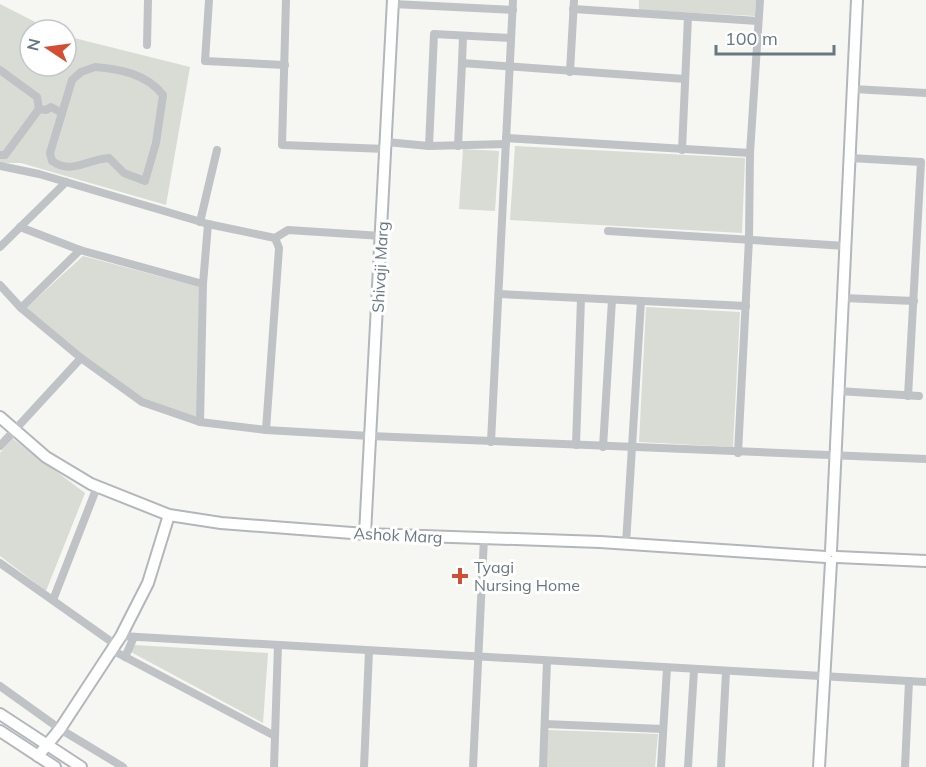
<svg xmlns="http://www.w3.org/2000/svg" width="926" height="767" viewBox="0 0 926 767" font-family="Mulish,sans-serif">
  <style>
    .green { fill: #d8dcd4 }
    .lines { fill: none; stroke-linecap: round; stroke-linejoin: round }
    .secondary-casing { stroke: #b2b7bb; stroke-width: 14 }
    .street { stroke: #bfc3c6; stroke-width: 8 }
    .secondary { stroke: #fff; stroke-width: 10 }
    .poi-dot { fill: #d54d34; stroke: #fff; stroke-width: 2 }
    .labels { text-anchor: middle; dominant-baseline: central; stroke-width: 6; stroke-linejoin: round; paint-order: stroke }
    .street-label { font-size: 16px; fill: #677882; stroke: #fff }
    .poi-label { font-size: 16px; fill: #677882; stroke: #fff; text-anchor: start }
  </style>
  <rect width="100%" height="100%" fill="#f6f6f3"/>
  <g class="green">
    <path d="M639 0H756L755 16 639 10Z"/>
    <path d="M0 4 51 30H30V66H66V36L190 67 166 205 21 163H0Z"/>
    <path d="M515 146 745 158 742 233 510 220Z"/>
    <path d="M463 149 499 151 495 211 459 209Z"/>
    <path d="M83 256 200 287 197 417 143 399 77 355 26 308Z"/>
    <path d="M646 307 740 312 733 447 639 442Z"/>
    <path d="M12 438 85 493 46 591 0 556V453Z"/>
    <path d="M135 645 268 653 263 723 129 651Z"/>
    <path d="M548 730 658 734 655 767H546Z"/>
  </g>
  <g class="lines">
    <g class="secondary-casing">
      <g id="secondary">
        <path d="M0 417 46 457 91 484 169 515 221 523 365 534 600 542 826 557"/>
        <path d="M365 534 393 0"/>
        <path d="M831 551 857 0"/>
        <path d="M837 557 926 561"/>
        <path d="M0 714 81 767"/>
        <path d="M0 731 55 767"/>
        <path d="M38 756 60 729 121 636 148 583 169 515"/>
        <path d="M819 767 831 562"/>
      </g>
    </g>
    <g class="street">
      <path d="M209 0 205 61 285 65"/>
      <path d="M286 0 282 145 386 149"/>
      <path d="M393 4 513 10"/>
      <path d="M573 9 758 21"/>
      <path d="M147 45 148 0"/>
      <path d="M462 63 463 36"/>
      <path d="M95 67C120 69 147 74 163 95L156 143 145 181 124 173 109 158C87 159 72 175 52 161L50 153 72 80 81 72Z"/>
      <path d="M0 70 37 97 39 109 46 110 51 107 62 113"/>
      <path d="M570 72 574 0"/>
      <path d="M853 89 926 93"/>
      <path d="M506 138 750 153"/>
      <path d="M386 142 429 146 506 144"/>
      <path d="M429 146 434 34 511 38"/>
      <path d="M458 146 462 63 685 79"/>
      <path d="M682 150 688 17"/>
      <path d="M0 155H5L39 109"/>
      <path d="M850 158 921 162 908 396"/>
      <path d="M0 166 39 174 208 224 275 238 279 248 266 430"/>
      <path d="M200 222 217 150"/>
      <path d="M20 227 80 250"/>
      <path d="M608 231 846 246"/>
      <path d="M275 238 288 230 382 236"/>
      <path d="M0 247 66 182"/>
      <path d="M0 285 21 308 81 358 142 402 200 422 266 430 370 436 926 459"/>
      <path d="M499 294 746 306"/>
      <path d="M843 298 914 301"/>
      <path d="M21 308 80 250 203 284"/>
      <path d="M838 391 919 396"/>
      <path d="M200 422 203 284 208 224"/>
      <path d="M491 442 513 0"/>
      <path d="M576 445 581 298"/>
      <path d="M0 446 81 358"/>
      <path d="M603 447 612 300"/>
      <path d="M738 453 749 239 750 153 760 0"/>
      <path d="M626 544 641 301"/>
      <path d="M0 563 116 645"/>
      <path d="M53 600 97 487"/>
      <path d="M121 636 926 682"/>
      <path d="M112 650 275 736"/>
      <path d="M125 657 134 637"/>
      <path d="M0 686 60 729 123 767"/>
      <path d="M545 724 663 729"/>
      <path d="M274 767 278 645"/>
      <path d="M364 767 369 651"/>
      <path d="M473 767 484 538"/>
      <path d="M543 767 547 661"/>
      <path d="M661 767 667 668"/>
      <path d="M688 767 694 670"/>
      <path d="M721 767 726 672"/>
      <path d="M905 767 909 681"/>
    </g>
    <use href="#secondary" class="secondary"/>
  </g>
  <path class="poi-dot" d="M457 567h6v6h6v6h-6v6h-6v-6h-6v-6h6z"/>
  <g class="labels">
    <g class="street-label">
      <text transform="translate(380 267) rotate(-87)">Shivaji Marg</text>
      <text transform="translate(398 535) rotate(3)">Ashok Marg</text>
    </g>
    <g class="poi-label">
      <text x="474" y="567">Tyagi<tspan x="474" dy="18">Nursing Home</tspan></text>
    </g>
  </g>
  <g transform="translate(48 48) rotate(283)"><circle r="28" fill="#ffffff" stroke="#c2c9cd" stroke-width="1.5"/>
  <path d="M0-4.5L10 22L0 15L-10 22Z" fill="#d54d34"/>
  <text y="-9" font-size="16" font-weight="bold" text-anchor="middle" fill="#677882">N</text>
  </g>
  <path d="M716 45v9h118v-9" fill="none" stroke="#677882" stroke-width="3"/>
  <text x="725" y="45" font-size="18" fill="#677882" stroke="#ffffff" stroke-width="4.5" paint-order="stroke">100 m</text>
</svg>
